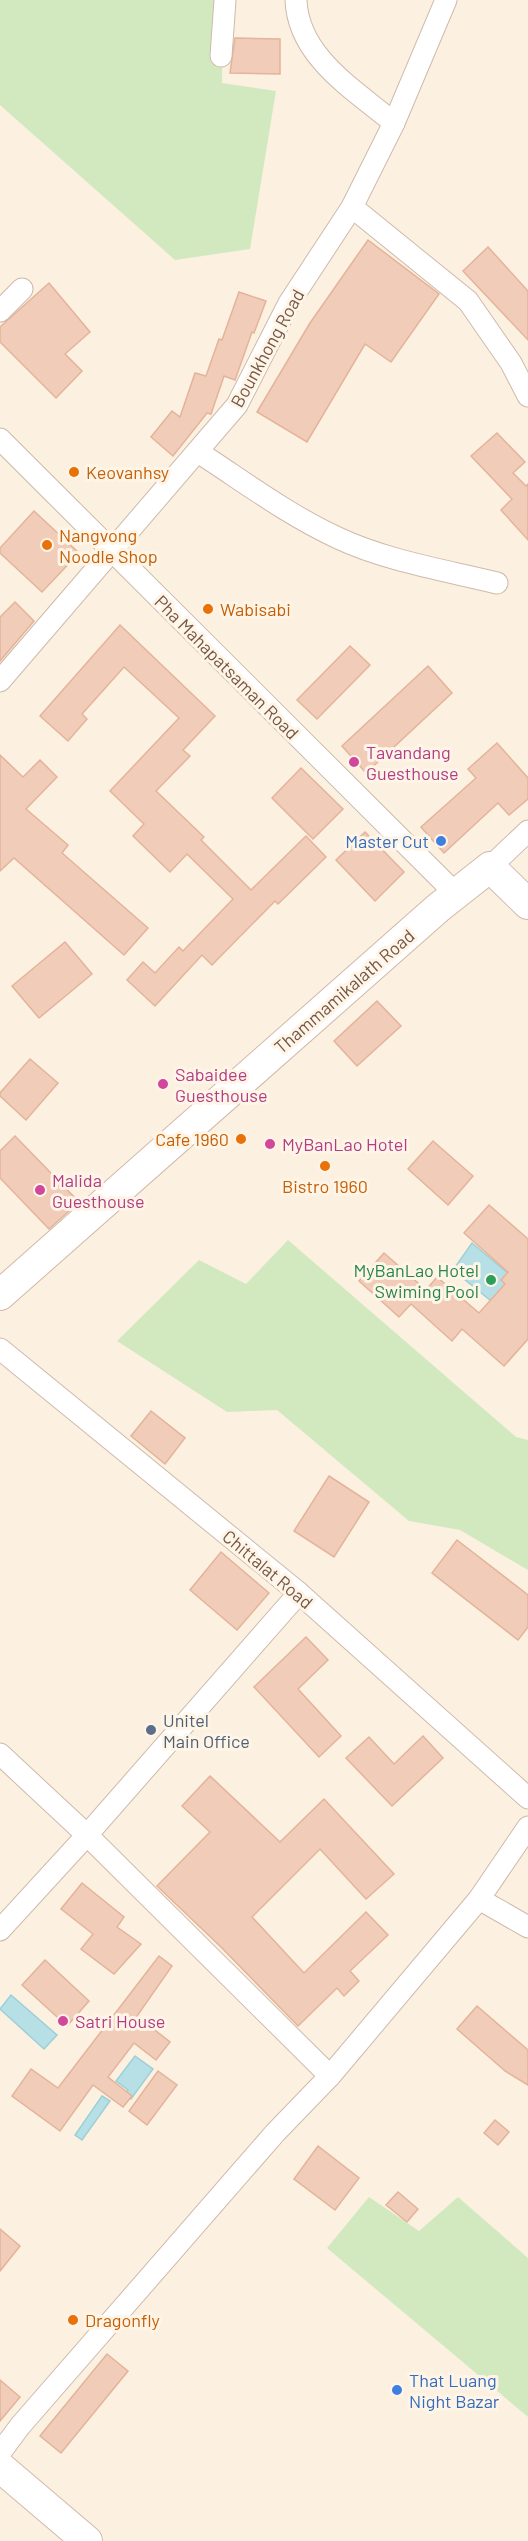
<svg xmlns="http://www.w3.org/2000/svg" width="528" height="2541" viewBox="0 0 528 2541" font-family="Barlow,sans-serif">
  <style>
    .green { fill: #d2e9c0 }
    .water { fill: #b6e0e5; stroke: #9cd0d7; stroke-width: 1.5 }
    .building { fill: #f1cdb9; stroke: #e4b399; stroke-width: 1.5 }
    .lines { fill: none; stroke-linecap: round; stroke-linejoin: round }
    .street-casing { stroke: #cfbaab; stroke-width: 23 }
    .secondary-casing { stroke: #d2b9a8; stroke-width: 32 }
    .street { stroke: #fff; stroke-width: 21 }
    .secondary { stroke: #fff; stroke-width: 30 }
    .food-dot { fill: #e8710a; stroke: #fff5e7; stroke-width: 2 }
    .hotel-dot { fill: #d1479c; stroke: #fff5e7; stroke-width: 2 }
    .shop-dot { fill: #3f7fe0; stroke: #fff5e7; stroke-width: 2 }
    .leisure-dot { fill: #2e9e5b; stroke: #fff5e7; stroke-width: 2 }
    .service-dot { fill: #5c6f8a; stroke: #fff5e7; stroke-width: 2 }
    .labels { text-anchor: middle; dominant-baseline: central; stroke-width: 6; stroke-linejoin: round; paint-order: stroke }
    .street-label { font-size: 18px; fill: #735648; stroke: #fff5e7 }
    .food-label { font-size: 18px; fill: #c56008; stroke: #fff5e7; text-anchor: start }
    .hotel-label { font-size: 18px; fill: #b23c85; stroke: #fff5e7; text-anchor: start }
    .shop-label { font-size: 18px; fill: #366cbe; stroke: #fff5e7; text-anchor: end }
    .leisure-label { font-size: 18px; fill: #27864d; stroke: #fff5e7; text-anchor: end }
    .service-label { font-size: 18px; fill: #4e5e75; stroke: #fff5e7; text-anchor: start }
  </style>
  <rect width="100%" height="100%" fill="#fcf0e1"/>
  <g class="green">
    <path d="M0 0H223L222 83 276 91 250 249 175 260 0 105Z"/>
    <path d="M288 1240 516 1437 528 1440V1570L460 1530 409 1521 277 1410 227 1412 117 1341 199 1260 246 1284Z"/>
    <path d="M369 2197 419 2231 458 2197 528 2258V2417L327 2248Z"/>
  </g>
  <g class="water">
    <path d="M472 1243 528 1290V1331L453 1270Z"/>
    <path d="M11 1995 57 2035 44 2049 0 2009Z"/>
    <path d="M135 2056 153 2069 131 2099 125 2094 128 2090 116 2081Z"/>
    <path d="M102 2096 110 2101 82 2140 75 2135Z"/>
  </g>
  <g class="building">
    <path d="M235 38 280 39V74L230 73Z"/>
    <path d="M368 240 439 294 391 362 365 344 307 442 257 412 310 323Z"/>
    <path d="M488 247 528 291V340L463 271Z"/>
    <path d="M49 283 90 332 65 354 82 371 56 398 0 342V327Z"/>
    <path d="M239 292 266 301 254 333 252 332 235 380 224 376 211 414 207 413 173 456 151 437 172 411 180 417 195 373 206 376 219 339 222 340Z"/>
    <path d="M497 433 525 462 513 473 526 486 528 484V540L501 510 512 499 471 456Z"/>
    <path d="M34 511 79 553 42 592 0 553V548Z"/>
    <path d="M15 602 34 621 0 661V617Z"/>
    <path d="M120 625 215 716 183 750 190 756 156 791 204 837 201 840 251 890 306 836 326 857 278 904 275 901 212 965 202 955 155 1006 127 980 143 962 155 973 179 947 183 951 233 899 187 854 170 872 133 836 144 824 110 791 179 718 124 667 82 714 87 719 68 741 40 716Z"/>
    <path d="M350 646 370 665 317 719 297 700Z"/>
    <path d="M428 666 452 693 366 773 342 746Z"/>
    <path d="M497 743 528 778V799L509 815 498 803 444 853 421 827 476 778 468 769Z"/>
    <path d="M0 755 23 777 40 760 57 777 26 809 68 845 62 853 148 928 124 955 14 858 0 871Z"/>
    <path d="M301 768 343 809 313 839 272 798Z"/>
    <path d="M365 832 404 872 375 901 336 860Z"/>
    <path d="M65 942 92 974 39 1018 12 986Z"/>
    <path d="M377 1001 401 1026 357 1066 334 1041Z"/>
    <path d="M30 1059 58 1083 26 1120 0 1096V1093Z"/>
    <path d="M15 1136 79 1202 49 1229 0 1178V1151Z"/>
    <path d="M433 1141 473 1176 448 1205 408 1169Z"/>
    <path d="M489 1205 528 1239V1339L504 1366 462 1329 452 1341 411 1304 399 1317 359 1281 384 1253 426 1290 437 1277 479 1313 505 1284 501 1280 508 1272 464 1233Z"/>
    <path d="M151 1411 185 1438 165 1464 131 1436Z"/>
    <path d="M329 1476 369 1502 334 1557 294 1531Z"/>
    <path d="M457 1540 528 1595V1627L518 1640 432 1573Z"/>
    <path d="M221 1552 269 1593 237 1630 190 1590Z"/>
    <path d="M306 1637 328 1660 298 1689 341 1736 319 1757 254 1687Z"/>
    <path d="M423 1736 443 1758 392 1806 346 1758 369 1737 394 1764Z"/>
    <path d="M210 1776 280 1842 324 1799 394 1874 366 1899 320 1849 252 1917 304 1973 366 1912 388 1935 350 1971 359 1981 344 1996 337 1988 298 2026 221 1947 157 1886 210 1832 182 1806Z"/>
    <path d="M82 1883 124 1917 117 1927 141 1944 114 1974 81 1949 93 1934 61 1909Z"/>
    <path d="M159 1956 172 1966 137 2016 170 2042 156 2060 134 2043 108 2077 132 2096 123 2107 93 2085 60 2131 12 2096 31 2069 58 2088Z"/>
    <path d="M45 1960 89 2001 67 2026 22 1985Z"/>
    <path d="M477 2006 528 2050V2085L505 2071 457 2029Z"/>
    <path d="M158 2071 177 2085 147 2125 129 2111Z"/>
    <path d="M495 2120 509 2132 498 2145 484 2133Z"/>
    <path d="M318 2146 359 2178 335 2210 294 2179Z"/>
    <path d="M398 2192 418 2209 407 2222 386 2205Z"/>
    <path d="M0 2229 20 2246 0 2271Z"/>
    <path d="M107 2354 128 2371 61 2453 40 2436Z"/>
    <path d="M0 2380 20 2397 0 2421Z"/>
  </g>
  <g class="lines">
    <g class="street-casing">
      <g id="street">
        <path d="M296 0C298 57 355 90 394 123"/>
        <path d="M221 56 225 0"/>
        <path d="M352 207 468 301 511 363 528 396"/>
        <path d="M0 311 22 289"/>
        <path d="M0 439 456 894"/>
        <path d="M198 452C243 481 288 515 338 538 387 561 444 570 497 583"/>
        <path d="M0 681 237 405 289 303 352 207 394 123 446 0"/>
        <path d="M490 867 528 831"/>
        <path d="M0 1349 299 1593 528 1798"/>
        <path d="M0 1754 87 1835 330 2076"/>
        <path d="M479 1899 528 1927"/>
        <path d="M0 1930 87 1835 299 1593"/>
        <path d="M0 2453 20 2426 275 2133 330 2076 479 1899 528 1827"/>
      </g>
    </g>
    <g class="secondary-casing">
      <g id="secondary">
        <path d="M0 1295 438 908 490 867 528 904"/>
        <path d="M0 2467 87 2541"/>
      </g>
    </g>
    <use href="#street" class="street"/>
    <use href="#secondary" class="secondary"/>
  </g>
  <g class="food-dot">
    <circle cx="74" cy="472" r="6"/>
    <circle cx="47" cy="545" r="6"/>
    <circle cx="208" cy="609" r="6"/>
    <circle cx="241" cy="1139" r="6"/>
    <circle cx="325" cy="1166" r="6"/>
    <circle cx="73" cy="2320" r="6"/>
  </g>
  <g class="hotel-dot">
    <circle cx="354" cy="762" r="6"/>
    <circle cx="163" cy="1084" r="6"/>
    <circle cx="270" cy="1144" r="6"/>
    <circle cx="40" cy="1190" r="6"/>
    <circle cx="63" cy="2021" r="6"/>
  </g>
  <g class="shop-dot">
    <circle cx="441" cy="841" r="6"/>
    <circle cx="397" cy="2390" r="6"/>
  </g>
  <circle class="leisure-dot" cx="491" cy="1280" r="6"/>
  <circle class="service-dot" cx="151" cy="1730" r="6"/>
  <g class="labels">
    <g class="street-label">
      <text transform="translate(267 348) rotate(-61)">Bounkhong Road</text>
      <text transform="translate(227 667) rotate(45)">Pha Mahapatsaman Road</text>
      <text transform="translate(344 991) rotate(-41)">Thammamikalath Road</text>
      <text transform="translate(268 1569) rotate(40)">Chittalat Road</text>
    </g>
    <g class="food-label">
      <text x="86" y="472">Keovanhsy</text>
      <text x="59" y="535">Nangvong<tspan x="59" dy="21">Noodle Shop</tspan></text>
      <text x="220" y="609">Wabisabi</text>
      <text x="229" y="1139" text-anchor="end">Cafe 1960</text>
      <text x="325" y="1186" text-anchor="middle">Bistro 1960</text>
      <text x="85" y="2320">Dragonfly</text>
    </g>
    <g class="hotel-label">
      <text x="366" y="752">Tavandang<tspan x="366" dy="21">Guesthouse</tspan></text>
      <text x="175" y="1074">Sabaidee<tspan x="175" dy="21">Guesthouse</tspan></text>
      <text x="282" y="1144">MyBanLao Hotel</text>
      <text x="52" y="1180">Malida<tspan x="52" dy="21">Guesthouse</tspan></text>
      <text x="75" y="2021">Satri House</text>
    </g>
    <g class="shop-label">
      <text x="429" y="841">Master Cut</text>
      <text x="409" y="2380" text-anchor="start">That Luang<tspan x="409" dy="21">Night Bazar</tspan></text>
    </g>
    <g class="leisure-label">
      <text x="479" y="1270">MyBanLao Hotel<tspan x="479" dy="21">Swiming Pool</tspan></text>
    </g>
    <g class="service-label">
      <text x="163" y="1720">Unitel<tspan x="163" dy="21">Main Office</tspan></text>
    </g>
  </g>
</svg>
